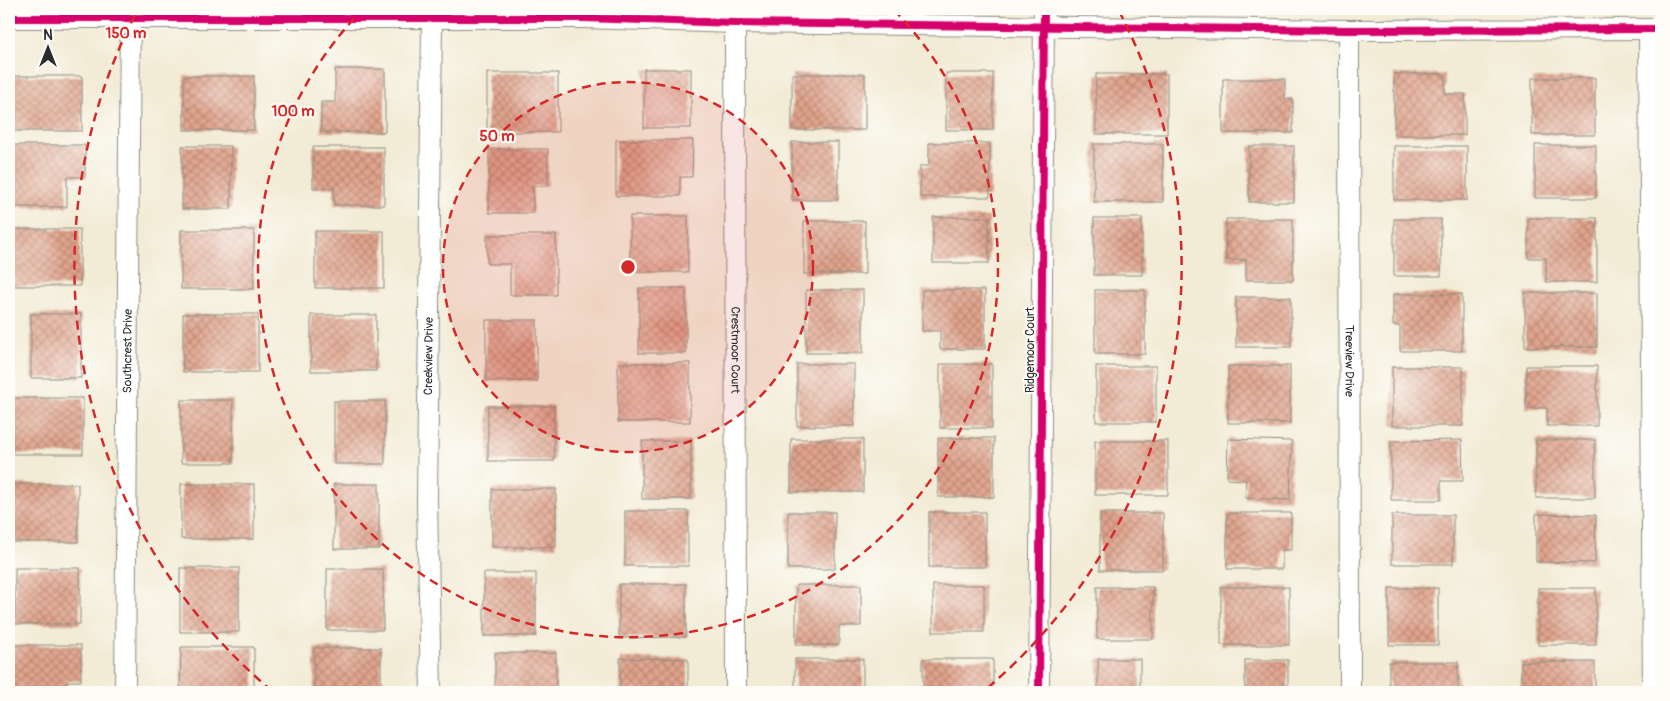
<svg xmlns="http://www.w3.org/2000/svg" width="1670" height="701" viewBox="0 0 1670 701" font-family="Pangolin,sans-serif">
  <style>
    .building { fill: url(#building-cross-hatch) }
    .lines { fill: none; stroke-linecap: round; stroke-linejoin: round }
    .street-casing { stroke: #8e8b80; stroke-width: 22 }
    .street { stroke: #fff; stroke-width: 20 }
    .cycleway-casing { stroke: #fdfcf7; stroke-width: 11 }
    .cycleway { stroke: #d6006c; stroke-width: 8 }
    .ring { fill: none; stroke: #d62828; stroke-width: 2.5; stroke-dasharray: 9 6 }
    .labels { text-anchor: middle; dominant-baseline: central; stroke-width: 4; stroke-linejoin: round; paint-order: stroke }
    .street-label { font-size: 12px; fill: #2b2b2b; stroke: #fdfcf7 }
    .centre { fill: #d62828; stroke: #fdfcf7; stroke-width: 2.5 }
    .ring-label { font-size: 15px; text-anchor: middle; font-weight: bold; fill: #d62828; stroke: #fdfcf7; stroke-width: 4; stroke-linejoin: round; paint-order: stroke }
  </style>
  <defs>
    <pattern id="building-cross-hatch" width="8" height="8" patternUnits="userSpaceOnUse" patternTransform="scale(1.25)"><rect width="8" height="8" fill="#e1a48d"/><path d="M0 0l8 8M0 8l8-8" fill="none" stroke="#b78673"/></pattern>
  </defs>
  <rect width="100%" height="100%" fill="#fdfcf7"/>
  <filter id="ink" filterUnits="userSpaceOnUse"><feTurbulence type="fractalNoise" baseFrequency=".02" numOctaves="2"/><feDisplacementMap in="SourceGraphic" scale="10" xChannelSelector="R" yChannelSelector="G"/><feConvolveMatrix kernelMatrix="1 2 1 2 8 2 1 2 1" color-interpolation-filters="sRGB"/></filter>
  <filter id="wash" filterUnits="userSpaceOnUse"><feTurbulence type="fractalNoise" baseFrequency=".0096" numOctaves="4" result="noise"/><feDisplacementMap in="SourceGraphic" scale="20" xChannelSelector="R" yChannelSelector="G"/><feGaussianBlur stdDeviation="1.12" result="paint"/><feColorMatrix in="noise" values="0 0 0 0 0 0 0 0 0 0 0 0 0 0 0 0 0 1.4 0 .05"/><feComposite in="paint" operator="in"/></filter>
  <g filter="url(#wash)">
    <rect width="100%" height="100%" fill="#f2ebd5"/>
    <g id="blocks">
      <g class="building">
        <path d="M335 69H385V132H321V102H335Z"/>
        <rect x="644" y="69" width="47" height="59"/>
        <rect x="487" y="73" width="71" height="59"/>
        <rect x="946" y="73" width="47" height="57"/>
        <rect x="792" y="74" width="73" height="56"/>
        <rect x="1096" y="74" width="71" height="60"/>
        <path d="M1394 74H1445V94H1465V135H1394Z"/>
        <rect x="13" y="76" width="69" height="55"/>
        <rect x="184" y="76" width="70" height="54"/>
        <rect x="1532" y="78" width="63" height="57"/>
        <path d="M1223 79H1285V99H1293V133H1223Z"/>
        <path d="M616 140H693L692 177H680V196H616Z"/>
        <rect x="792" y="142" width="46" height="58"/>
        <path d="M929 143H990V197H920V166H929Z"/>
        <rect x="1094" y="144" width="69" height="58"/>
        <path d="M13 145H85V177H67V207H13Z"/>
        <rect x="1535" y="145" width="61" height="53"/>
        <rect x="182" y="146" width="49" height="63"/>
        <rect x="1249" y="146" width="45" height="56"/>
        <rect x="1394" y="146" width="73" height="54"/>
        <path d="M313 147H384V205H334V188H313Z"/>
        <path d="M489 149H548V186H533V213H489Z"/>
        <rect x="630" y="216" width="58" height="56"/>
        <rect x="933" y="217" width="56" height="46"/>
        <rect x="1094" y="218" width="48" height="57"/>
        <path d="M1528 218H1597V282H1546V258H1528Z"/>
        <path d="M1226 219H1293V280H1246V260H1226Z"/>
        <rect x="1394" y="219" width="47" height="57"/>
        <rect x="804" y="221" width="61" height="53"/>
        <rect x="12" y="229" width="68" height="57"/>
        <rect x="181" y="230" width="73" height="59"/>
        <rect x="315" y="231" width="69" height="57"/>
        <path d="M487 235H556V295H510V264H487Z"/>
        <rect x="639" y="288" width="47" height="65"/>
        <rect x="806" y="290" width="57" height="63"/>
        <path d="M922 290H985V349H940V331H922Z"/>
        <rect x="1095" y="290" width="50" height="64"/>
        <rect x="1525" y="293" width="72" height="54"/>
        <path d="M1393 294H1462V351H1400V326H1393Z"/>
        <rect x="1236" y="297" width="55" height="50"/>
        <rect x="31" y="314" width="50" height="64"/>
        <rect x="183" y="314" width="75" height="58"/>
        <rect x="311" y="315" width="65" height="56"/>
        <rect x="486" y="320" width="51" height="61"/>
        <rect x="618" y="363" width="72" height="59"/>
        <rect x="797" y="364" width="57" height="62"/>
        <rect x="940" y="364" width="52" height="64"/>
        <rect x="1096" y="366" width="60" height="56"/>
        <rect x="1228" y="366" width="62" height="57"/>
        <path d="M1526 366H1597V426H1547V408H1526Z"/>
        <rect x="1392" y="367" width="71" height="59"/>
        <rect x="12" y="398" width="71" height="56"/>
        <rect x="181" y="400" width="52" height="63"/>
        <rect x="334" y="401" width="51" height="63"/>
        <rect x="488" y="406" width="66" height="55"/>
        <rect x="938" y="438" width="56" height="59"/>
        <rect x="791" y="439" width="72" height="53"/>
        <path d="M1228 439 1292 441 1290 500 1245 498 1246 480 1227 479Z"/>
        <path d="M1462 440 1463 481H1441V500H1391V441Z"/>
        <rect x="1536" y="440" width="59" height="58"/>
        <rect x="642" y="441" width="49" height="58"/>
        <rect x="1095" y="441" width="73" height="54"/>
        <rect x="11" y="484" width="67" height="58"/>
        <rect x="181" y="484" width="73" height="55"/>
        <rect x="334" y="484" width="45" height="65"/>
        <rect x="492" y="489" width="64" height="58"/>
        <rect x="625" y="511" width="63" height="55"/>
        <rect x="788" y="512" width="47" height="57"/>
        <rect x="929" y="512" width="56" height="55"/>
        <rect x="1100" y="513" width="63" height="57"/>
        <path d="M1227 513H1291V550H1282V569H1227Z"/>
        <path d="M1536 514 1596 515 1595 563 1536 562Z"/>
        <rect x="1392" y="515" width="61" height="49"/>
        <rect x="15" y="568" width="65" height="56"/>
        <rect x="180" y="568" width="59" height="64"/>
        <rect x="327" y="569" width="56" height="61"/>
        <rect x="484" y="573" width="52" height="63"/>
        <path d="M619 584H686V637L619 638Z"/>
        <path d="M796 585H861V626H839V645H796Z"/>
        <rect x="933" y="585" width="51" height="47"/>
        <rect x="1097" y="587" width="56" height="52"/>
        <rect x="1221" y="587" width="68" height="58"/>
        <rect x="1389" y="588" width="49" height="57"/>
        <rect x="1538" y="588" width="58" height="57"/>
        <path d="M11 645H81V681H67V692H11Z"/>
        <path d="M181 647H254V687H230V692H180Z"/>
        <rect x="314" y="648" width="67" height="44"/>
        <rect x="495" y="653" width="61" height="39"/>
        <path d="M620 658 688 659V692H620Z"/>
        <rect x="795" y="659" width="68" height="33"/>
        <rect x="923" y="659" width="70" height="33"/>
        <rect x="1098" y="659" width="42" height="33"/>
        <rect x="1245" y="660" width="43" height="32"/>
        <rect x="1389" y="662" width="69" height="30"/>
        <rect x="1521" y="662" width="74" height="30"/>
      </g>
    </g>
  </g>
  <g filter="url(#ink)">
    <use href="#blocks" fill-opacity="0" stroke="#8e8b80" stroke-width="1"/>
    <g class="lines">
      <g class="street-casing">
        <g id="street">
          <path id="s1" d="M735 9 736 692"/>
          <path d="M9 18H584L735 23 1349 30 1661 29"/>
          <path d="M1649 29 1653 692"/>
          <path id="s2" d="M1349 30 1350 692"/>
          <path id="s3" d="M125 692 130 9"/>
          <path id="s4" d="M431 692 427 502 432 19"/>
          <path d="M1039 692 1044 9"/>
        </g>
      </g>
      <use href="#street" class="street"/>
      <g class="cycleway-casing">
        <g id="cycleway">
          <path d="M9 18H584L735 23 1349 30 1661 29"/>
          <path d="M1039 692 1044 9"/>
        </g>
      </g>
      <use href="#cycleway" class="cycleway"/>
    </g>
  </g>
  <circle cx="628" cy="267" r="185" fill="#d62828" fill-opacity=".12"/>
  <g class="ring">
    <circle cx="628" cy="267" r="185"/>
    <path d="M894 10A370 370 0 1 1 362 10"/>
    <path d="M272 691A554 554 0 0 1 137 11M1119 11A554 554 0 0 1 984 691"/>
  </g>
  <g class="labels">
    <g class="street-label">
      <text stroke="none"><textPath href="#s3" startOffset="341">Southcrest Drive</textPath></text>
      <text stroke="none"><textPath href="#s1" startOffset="341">Crestmoor Court</textPath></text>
      <text transform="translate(1030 350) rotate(-90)">Ridgemoor Court</text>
      <text stroke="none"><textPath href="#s4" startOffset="336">Creekview Drive</textPath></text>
      <text stroke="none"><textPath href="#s2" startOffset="331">Treeview Drive</textPath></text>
    </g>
  </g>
  <circle cx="628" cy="267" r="8" class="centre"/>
  <g class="ring-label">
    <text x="126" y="38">150 m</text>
    <text x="293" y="116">100 m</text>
    <text x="497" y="141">50 m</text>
  </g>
  <rect width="1670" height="701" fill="none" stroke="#fdfcf7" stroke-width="30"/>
  <g transform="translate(48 48)" stroke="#fdfcf7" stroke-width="4" paint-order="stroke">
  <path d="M0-4L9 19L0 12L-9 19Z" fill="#2b2b2b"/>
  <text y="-8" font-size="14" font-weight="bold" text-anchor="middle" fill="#2b2b2b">N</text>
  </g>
</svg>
